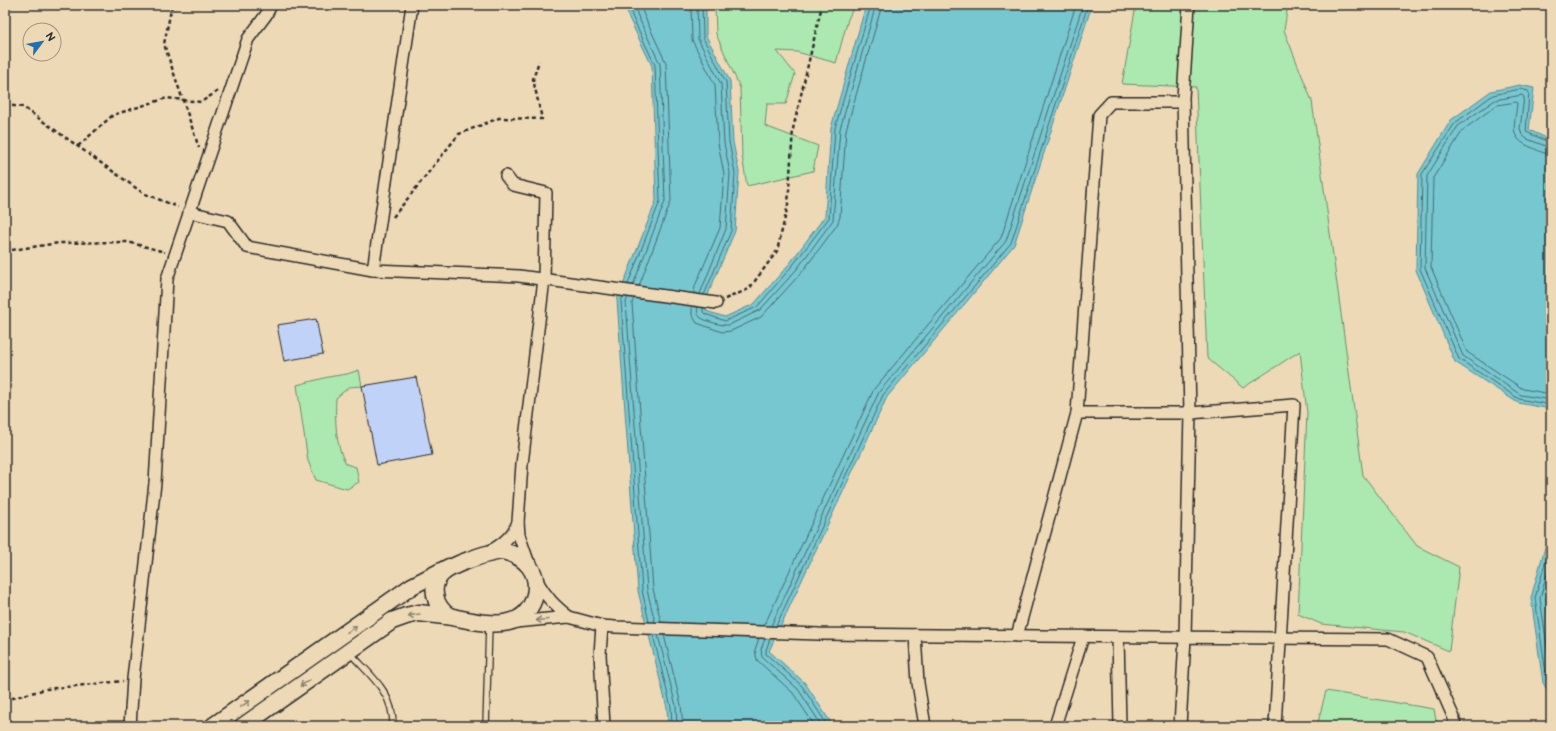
<svg xmlns="http://www.w3.org/2000/svg" width="1556" height="731" viewBox="0 0 1556 731" font-family="'Balsamiq Sans',sans-serif">
  <style>
    .green { fill: #abe9b0; stroke: #6b8a6e }
    .water { fill: #77c7d1; stroke: #59898f }
    .lines { fill: none; stroke-linecap: round; stroke-linejoin: round }
    .shore { stroke: #49696d; stroke-width: 1 }
    .building { fill: #c1d2f8; stroke: #2b2b2b }
    .lane-casing { stroke: #2b2b2b; stroke-width: 8 }
    .street-casing { stroke: #2b2b2b; stroke-width: 14 }
    .secondary-casing { stroke: #2b2b2b; stroke-width: 19 }
    .path { stroke: #2b2b2b; stroke-width: 2.5; stroke-dasharray: 4 3; stroke-linecap: butt }
    .lane { stroke: #eed9b7; stroke-width: 5.5 }
    .street { stroke: #eed9b7; stroke-width: 11 }
    .secondary { stroke: #eed9b7; stroke-width: 16 }
    .oneway { stroke: #8c8271 }
  </style>
  <rect width="100%" height="100%" fill="#eed9b7"/>
  <filter id="ink" filterUnits="userSpaceOnUse"><feTurbulence type="fractalNoise" baseFrequency=".025" numOctaves="2"/><feDisplacementMap in="SourceGraphic" scale="8" xChannelSelector="R" yChannelSelector="G"/><feConvolveMatrix kernelMatrix="1 2 1 2 8 2 1 2 1" color-interpolation-filters="sRGB"/></filter>
  <g filter="url(#ink)">
    <g class="green">
      <path d="M715 5H855L848 19 836 63 797 52 777 51 795 74 786 104H767L765 126 818 146 813 171 747 186 742 156 740 88 716 34Z"/>
      <path d="M1136 5H1288L1284 30 1312 101 1363 475 1417 546 1459 567 1449 651 1404 632 1321 624 1298 614 1307 413 1300 351 1243 388 1207 358 1196 87 1122 84Z"/>
      <path d="M359 370 362 386 349 387 336 398C335 419 335 445 346 464L356 467 359 482 347 489 316 480 308 461 297 385 328 377 347 374Z"/>
      <path d="M1326 691 1434 709 1437 726H1317Z"/>
    </g>
    <g class="water">
      <path d="M627 5H706V36L730 81 733 142 739 172 735 231 709 292 706 311 725 317 754 304 790 263 825 216 831 128 864 12 868 5H1092L1014 245 887 397 769 651 805 683 833 726H668L667 708 638 591 617 300 656 201 652 66 628 16Z"/>
      <path d="M1520 85 1534 88 1529 130 1551 140V409L1518 403 1455 362 1416 270 1418 174 1451 120 1491 91Z"/>
      <path d="M1551 541V696L1543 683 1531 598 1545 547Z"/>
    </g>
    <g class="lines">
      <g class="shore">
        <path d="M691 5 692 40 715 85 718 143 724 174 720 228 695 286 694 293"/>
        <path d="M697 5 698 39 721 84 724 143 730 173 726 229 700 294"/>
        <path d="M702 5 703 38 726 82 729 142 735 173 731 231 704 295"/>
        <path d="M1551 143 1526 132 1529 93 1528 91 1520 89 1493 95 1455 123 1422 174 1420 269 1459 359 1519 399 1551 405"/>
        <path d="M1551 148 1527 139 1522 135 1520 129 1524 97 1522 95 1495 100 1458 126 1427 176 1425 268 1463 356 1521 395 1551 400"/>
        <path d="M1551 154C1544 154 1539 151 1533 148 1507 138 1515 127 1517 103L1516 102 1497 105 1463 130 1433 178 1431 267 1467 352 1523 389 1551 394"/>
        <path d="M628 284 660 201 655 65 632 16 631 5"/>
        <path d="M633 285 665 201 660 64 637 14 636 5"/>
        <path d="M639 286 671 201 666 63 643 13 642 5"/>
        <path d="M623 297 621 301 642 590 649 622"/>
        <path d="M628 297 626 302 647 590 655 622"/>
        <path d="M634 298 632 303 653 589 661 622"/>
        <path d="M692 306V315L697 323 722 332 731 331 761 317 802 272 837 225 840 217 846 130 882 5"/>
        <path d="M698 307C697 311 697 314 700 317 704 321 723 326 729 325L760 310 797 269 833 220 840 129 876 5"/>
        <path d="M703 308V312L705 314 725 321 757 307 793 265 829 218 835 128 871 5"/>
        <path d="M1551 547 1549 550 1535 598 1547 681 1551 688"/>
        <path d="M1551 560 1540 598 1551 674"/>
        <path d="M1551 582 1546 599 1551 631"/>
        <path d="M764 626 874 389 1001 238 1076 5"/>
        <path d="M771 626 879 392 1006 241 1083 5"/>
        <path d="M776 626 883 395 1011 243 1088 5"/>
        <path d="M653 635 671 707 672 726"/>
        <path d="M658 635 676 706 677 726"/>
        <path d="M664 635 681 705 683 726"/>
        <path d="M759 638 755 650 757 660 793 693 815 726"/>
        <path d="M765 639 761 649 762 657 798 689 822 726"/>
        <path d="M770 639 766 650V654L802 686 828 726"/>
      </g>
    </g>
    <g class="building">
      <path d="M316 319 323 354 284 361 277 325Z"/>
      <path d="M416 377 432 455 377 465 362 386Z"/>
    </g>
    <g class="lines">
      <g class="lane-casing">
        <g id="lane">
          <path d="M350 653C371 676 394 693 393 726"/>
          <path d="M486 726 489 625"/>
        </g>
      </g>
      <g class="street-casing">
        <g id="street">
          <path d="M506 176 513 185 546 193 544 279 522 464 518 522"/>
          <path d="M189 212 228 221 247 247 373 270 519 276 716 303"/>
          <path d="M373 270 412 5"/>
          <path d="M1077 413H1190L1294 405 1275 726"/>
          <path d="M490 551C503 544 513 536 518 522L519 535 529 564"/>
          <path d="M569 617 602 626 615 627 819 634 1388 639 1427 657 1454 718 1455 726"/>
          <path d="M515 622 569 617C555 606 546 597 537 581"/>
          <path d="M602 626 600 654 604 726"/>
          <path d="M915 635 918 683 925 726"/>
          <path d="M1017 636 1077 413 1099 115 1111 102H1183"/>
          <path d="M1118 637 1120 726"/>
          <path d="M130 726 133 679 155 483 167 279 248 39 266 15 271 5"/>
          <path d="M1055 726 1083 637"/>
          <path d="M1180 726 1185 638 1190 413 1183 98 1189 5"/>
        </g>
      </g>
      <g class="secondary-casing">
        <g id="secondary">
          <path d="M501 551C512 553 522 557 529 566 544 586 533 617 509 622 493 626 473 621 457 618 448 617 441 611 437 602 427 576 449 567 469 560 479 556 489 553 501 551Z"/>
          <path d="M213 726 412 586 449 567"/>
          <path d="M243 726 392 621 406 616 419 613 453 617"/>
        </g>
      </g>
      <g class="path">
        <path d="M172 5 164 44 199 148"/>
        <path d="M5 105 23 107 143 193 178 207"/>
        <path d="M78 146 113 115 167 98 201 102 218 91"/>
        <path d="M393 217 459 134 499 118 542 119 533 79 539 61"/>
        <path d="M5 251 59 243 128 242 165 252"/>
        <path d="M725 299 749 289 777 251 788 205 793 129 822 5"/>
        <path d="M5 700 46 689 123 681"/>
      </g>
      <use href="#lane" class="lane"/>
      <use href="#street" class="street"/>
      <use href="#secondary" class="secondary"/>
    </g>
    <defs><path id="oneway-shaft" d="M-6 0H5M1.5-3L5.5 0L1.5 3" fill="none" stroke-width="1.6" stroke-linecap="round" stroke-linejoin="round"/></defs>
    <g class="oneway">
      <use href="#oneway-shaft" transform="translate(414 615) rotate(171)"/>
      <use href="#oneway-shaft" transform="translate(542 620) rotate(175)"/>
      <use href="#oneway-shaft" transform="translate(352 629) rotate(-35)"/>
      <use href="#oneway-shaft" transform="translate(305 683) rotate(145)"/>
      <use href="#oneway-shaft" transform="translate(245 704) rotate(-35)"/>
    </g>
  </g>
  <rect width="1556" height="731" fill="none" stroke="#eed9b7" stroke-width="20"/>
  <rect x="10" y="10" width="1536" height="711" fill="none" stroke="#2b2b2b" stroke-width="1.5" filter="url(#ink)"/>
  <g transform="translate(42 42) rotate(58)"><circle r="19" fill="#eed9b7" stroke="#a0937f"/>
  <path d="M0-3L7 15L0 10L-7 15Z" fill="#1f6fb2"/>
  <text y="-6" font-size="11" font-weight="bold" text-anchor="middle" fill="#2b2b2b">N</text>
  </g>
</svg>
